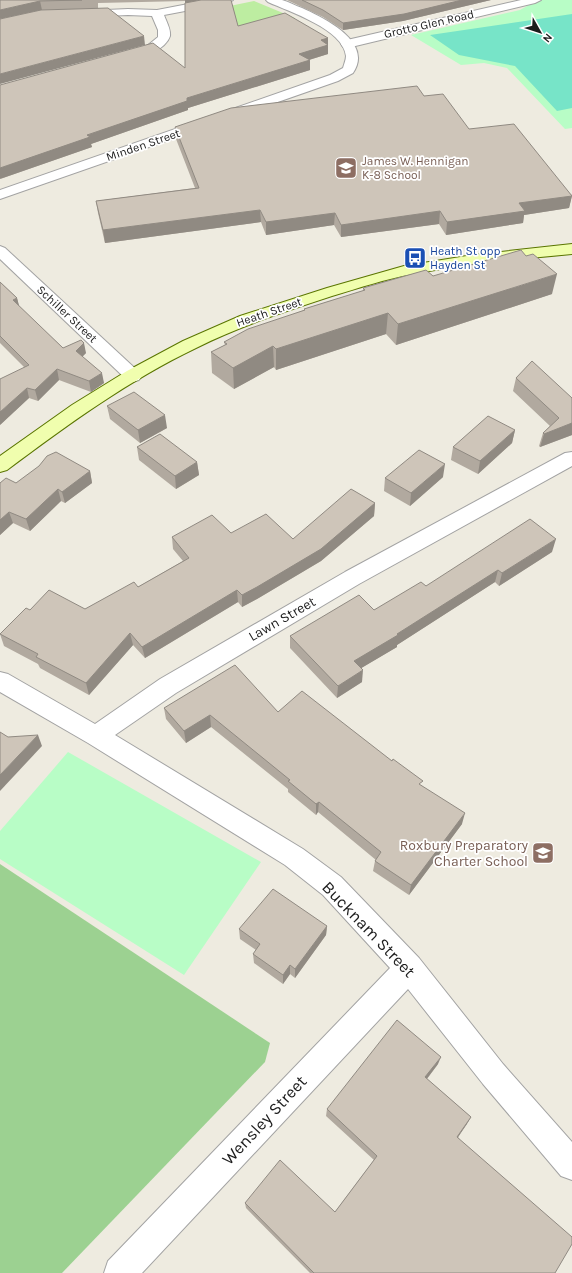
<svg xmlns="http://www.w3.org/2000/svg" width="572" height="1273" viewBox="0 0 572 1273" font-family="Karla,sans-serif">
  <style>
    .grass { fill: #bdeda1 }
    .forest { fill: #9cd191 }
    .park { fill: #b8fdc6 }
    .pitch { fill: #77e4c8 }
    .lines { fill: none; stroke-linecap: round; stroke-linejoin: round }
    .minor-casing { stroke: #a3a3a3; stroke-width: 2 }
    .tertiary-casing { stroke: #a3a3a3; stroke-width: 2 }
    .secondary-casing { stroke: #5a7500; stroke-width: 2 }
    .minor { fill: #fff; fill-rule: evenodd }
    .tertiary { fill: #fff; fill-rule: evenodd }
    .secondary { fill: #f0feae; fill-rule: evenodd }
    .wall { fill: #b1a99f }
    .shaded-wall { fill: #908a82 }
    .building { fill: #cec5b9; stroke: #908a82 }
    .labels { text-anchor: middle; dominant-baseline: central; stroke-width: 3.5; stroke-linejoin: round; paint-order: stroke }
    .far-street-label { font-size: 12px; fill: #1c1c1c; stroke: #fff }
    .far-education-label { font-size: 12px; fill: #785e54; stroke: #fff; text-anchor: start }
    .far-transit-label { font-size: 12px; fill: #164399; stroke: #fff; text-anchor: start }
    .street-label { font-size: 14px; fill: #1c1c1c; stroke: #fff }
    .education-label { font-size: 14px; fill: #785e54; stroke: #fff; text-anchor: end }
    .near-street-label { font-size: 17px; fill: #1c1c1c; stroke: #fff }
  </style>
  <rect width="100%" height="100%" fill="#eeebe0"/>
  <path class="grass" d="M254 1 295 18 234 35 215 9Z"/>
  <path class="forest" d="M0 864 270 1043 265 1062 62 1273H0Z"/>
  <g class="park">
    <path d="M538 0H572V128L565 129 507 68 484 63 461 65 411 35 520 10Z"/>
    <path d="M68 752 261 862 184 975 0 859V831Z"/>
  </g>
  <path class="pitch" d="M572 14V108L557 111 515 66 459 55 430 35Z"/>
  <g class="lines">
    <g class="minor-casing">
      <g id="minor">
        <path d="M209 0H233L227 3 164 15C166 21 171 29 170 36 166 50 137 62 125 59L123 56 125 53 147 46 158 37V30L152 16 128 15 84 17 80 16 78 14 80 12 84 11 128 9 157 10Z"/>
        <path d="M521 0H541L535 3 347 48 343 47 341 44 343 41 347 40Z"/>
        <path d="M572 452V466L359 584 176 693 115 735 303 849 341 877 419 958 503 1064 572 1142V1180L561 1176 483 1084 408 989 142 1273H104L108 1261 390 968 323 895 285 865 88 743 0 692V672L8 674 95 724 160 679 345 572 565 453Z"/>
      </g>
    </g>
    <g class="tertiary-casing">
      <g id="tertiary">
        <path d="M266 0C271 0 277 0 282 0 289 2 296 6 302 8 324 18 374 42 353 73L338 81 0 199V190L330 75 343 68C344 64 346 60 346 56 343 29 290 12 268 2Z"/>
        <path d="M0 246 5 248 139 372 142 376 139 380 133 382 127 380 0 259Z"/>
      </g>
    </g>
    <g class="secondary-casing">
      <path id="secondary" d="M572 244V254C519 259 465 264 413 274 385 279 359 288 332 296 286 311 240 326 196 348 129 380 67 425 7 470L0 472V456L72 405 127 371 183 341 240 316 327 288 404 266 473 255Z"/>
    </g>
    <use href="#minor" class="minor"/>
    <use href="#tertiary" class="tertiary"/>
    <use href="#secondary" class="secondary"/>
  </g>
  <g class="wall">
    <path d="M0 0H231L238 26 328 38V54L309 60 310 70 188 108V110L91 144 92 147 0 179 185 68V1L98 3V8L145 45Z"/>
    <path d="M287 0H491L403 21 343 30 323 17Z"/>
    <path d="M424 96 469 129 572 195 569 208 524 215 523 223 446 235 439 224 341 237 334 225 266 235 261 222 105 243 98 213 96 201 195 188 176 139 175 127Z"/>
    <path d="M433 276 552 294 396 345 386 334 276 370 274 367 234 389 212 373 211 352 225 345 224 342 304 310V309L363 291V288Z"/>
    <path d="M0 282 17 298 19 307 63 348 86 353 82 357 104 383 91 392 59 380 38 401 29 398 0 425 24 367 0 343Z"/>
    <path d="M516 378 572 398V435L540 447 539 446 543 433 550 426 513 391Z"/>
    <path d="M107 406 167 428 140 443 110 419Z"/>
    <path d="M515 430 512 443 478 474 451 460 453 447Z"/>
    <path d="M137 447 197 462 199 475 176 489 139 460Z"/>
    <path d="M90 471 92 483 65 503 61 501 30 531 13 523 0 535V483H16Z"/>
    <path d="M443 477 410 506 384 491 385 478Z"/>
    <path d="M375 503 374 516 321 561 257 599 242 607 238 602 145 658 133 645 89 695 40 668 38 664 4 646 0 634 30 610 85 609 138 587 183 561 173 549 172 537 231 533 293 539Z"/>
    <path d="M552 552 499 586 495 582 397 645V647L361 668 362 682 337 698 290 648V636L374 610 426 586Z"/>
    <path d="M164 708 278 712 422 786 462 824 409 895 373 871 375 861 376 860 318 812 316 815 288 792V789L211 727 186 743 166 719Z"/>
    <path d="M327 926 326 935 295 978 290 974 283 984 254 963 253 954 256 950 240 939 239 929Z"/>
    <path d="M438 1064 427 1079 471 1117 458 1137 555 1273H310L246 1208 245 1203 335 1212 374 1160 326 1116 327 1109Z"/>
  </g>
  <g class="shaded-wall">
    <path d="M185 0H201L185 3Z"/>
    <path d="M462 0H491L403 21 343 30V23Z"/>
    <path d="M40 1 42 10 0 19V10Z"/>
    <path d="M144 36 145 45 0 84V74Z"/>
    <path d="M328 38V54L299 63V54L321 40Z"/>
    <path d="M310 60V70L188 108V110L91 144 92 147 0 179V168L187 98Z"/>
    <path d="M572 196 569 208 524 215 523 223 446 235 447 222 519 203Z"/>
    <path d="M260 210 261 222 105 243 103 230Z"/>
    <path d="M440 211 439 224 341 237V225Z"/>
    <path d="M335 213 334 225 266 235V222Z"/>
    <path d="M557 274 552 294 396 345 398 324Z"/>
    <path d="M17 298 20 309 13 300Z"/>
    <path d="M388 313 386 334 276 370V349Z"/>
    <path d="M84 343 86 353 78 361 76 351Z"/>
    <path d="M273 346 274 367 234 389 233 368Z"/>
    <path d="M57 369 59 380 38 401 35 390Z"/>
    <path d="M102 373 104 383 91 392 89 381Z"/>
    <path d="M27 388 29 398 0 425V412Z"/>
    <path d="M165 415 167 428 140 443 138 430Z"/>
    <path d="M572 423V435L540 447 544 434Z"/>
    <path d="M515 430 512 443 478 474 480 461Z"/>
    <path d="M197 462 199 475 176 489 175 476Z"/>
    <path d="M445 464 443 477 410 506 411 493Z"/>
    <path d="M90 471 92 483 65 503 62 492Z"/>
    <path d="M58 489 61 501 30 531 26 519Z"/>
    <path d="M375 503 374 516 321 561 257 599 242 607V595Z"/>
    <path d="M9 512 13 523 0 535V520Z"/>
    <path d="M556 539 552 552 499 586 502 573Z"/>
    <path d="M498 570 495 582 397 645V647L353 673 354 661Z"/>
    <path d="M237 590 238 602 145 658 142 647Z"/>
    <path d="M130 633 133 645 89 695 86 683Z"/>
    <path d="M363 670 362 682 337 698 338 686Z"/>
    <path d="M210 715 211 727 186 743 184 731Z"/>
    <path d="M38 735 42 746 0 791V775Z"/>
    <path d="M319 802 318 812 316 815V804Z"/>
    <path d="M465 813 462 824 409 895 411 885Z"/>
    <path d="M327 926 326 935 295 978V969Z"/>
    <path d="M290 965V974L283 984V975Z"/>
    <path d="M441 1057 438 1064 422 1085 425 1077Z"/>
    <path d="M471 1117 467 1124 454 1143 457 1137Z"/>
  </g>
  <g class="building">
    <path d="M0 0H82L40 1 0 10Z"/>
    <path d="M201 0H231L238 26 285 13 328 38 321 40 328 45 299 54 310 60 187 98V101L87 135 90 137 0 168V85L153 43 185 68V3Z"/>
    <path d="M302 0H462L404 14 343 23 323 10Z"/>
    <path d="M108 8 144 36 0 74V19L41 10Z"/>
    <path d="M417 86 424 96 443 94 469 129 514 124 572 196 519 203 525 211 447 222 440 211 341 225 335 213 266 222 260 210 103 230 96 201 199 188 175 127 231 108Z"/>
    <path d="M521 250 526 256 533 254 557 274 398 324 388 313 276 349 273 346 233 368 211 352 227 344 224 342 248 329 305 310 304 309 365 290 363 288 426 270 433 276Z"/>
    <path d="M0 282 17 298 13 300 63 348 81 340 84 343 76 351 102 373 89 381 57 369 35 390 27 388 0 412V379L29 365 0 336Z"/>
    <path d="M532 361 572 398V423L544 434 543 433 559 418 516 378Z"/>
    <path d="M134 392 165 415 138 430 107 406Z"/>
    <path d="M488 416 515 430 480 461 453 447Z"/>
    <path d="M160 434 197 462 175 476 137 447Z"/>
    <path d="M419 450 445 464 411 493 385 478Z"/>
    <path d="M56 452 90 471 62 492 58 489 26 519 9 512 0 520V483L6 478 16 483 39 466 47 456Z"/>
    <path d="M351 489 375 503 321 549 257 587 242 595 237 590 142 647 130 633 86 683 36 657 38 654 0 634 26 608 30 610 49 590 85 609 134 582 138 587 189 558 172 537 212 515 231 533 266 514 293 539Z"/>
    <path d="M530 519 556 539 502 573 498 570 397 634 398 635 354 661 363 670 338 686 290 636 359 595 374 610 421 582 426 586Z"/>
    <path d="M235 665 278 712 302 691 392 761 393 759 423 781 419 784 465 813 411 885 375 861 381 852 319 802 316 804 288 781 290 780 210 715 184 731 164 708Z"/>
    <path d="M0 732 8 737 38 735 0 775Z"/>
    <path d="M273 889 327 926 295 969 290 965 283 975 253 954 260 944 239 929Z"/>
    <path d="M397 1020 441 1057 425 1077 471 1117 457 1137 572 1237V1244L555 1273H314L245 1203 280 1160 335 1212 377 1156 327 1109Z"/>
  </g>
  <defs>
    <g id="school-square" transform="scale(1.15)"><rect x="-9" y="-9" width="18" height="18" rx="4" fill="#8d6e63" stroke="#fff"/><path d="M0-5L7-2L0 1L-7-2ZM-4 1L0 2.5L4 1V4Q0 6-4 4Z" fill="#fff"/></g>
    <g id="bus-square" transform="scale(1.15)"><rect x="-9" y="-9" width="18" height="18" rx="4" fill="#1a4fb4" stroke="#fff"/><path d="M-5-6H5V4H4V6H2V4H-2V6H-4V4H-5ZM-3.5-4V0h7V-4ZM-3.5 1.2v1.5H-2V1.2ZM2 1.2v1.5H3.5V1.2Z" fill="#fff"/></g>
  </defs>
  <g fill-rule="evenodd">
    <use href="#school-square" x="346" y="168"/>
    <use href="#bus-square" x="415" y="258"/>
    <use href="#school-square" x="543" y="853"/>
  </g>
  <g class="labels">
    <g class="far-street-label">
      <text transform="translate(429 24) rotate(-13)">Grotto Glen Road</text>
      <text transform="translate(143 145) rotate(-19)">Minden Street</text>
      <text transform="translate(269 312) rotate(-19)">Heath Street</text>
      <text transform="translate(67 314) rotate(43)">Schiller Street</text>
    </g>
    <g class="far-education-label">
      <text x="362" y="161">James W. Hennigan<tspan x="362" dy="14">K-8 School</tspan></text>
    </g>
    <g class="far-transit-label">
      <text x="430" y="251">Heath St opp<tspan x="430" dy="14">Hayden St</tspan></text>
    </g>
    <g class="street-label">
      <text transform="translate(282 619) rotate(-30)">Lawn Street</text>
    </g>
    <g class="education-label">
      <text x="528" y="845">Roxbury Preparatory<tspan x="528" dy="16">Charter School</tspan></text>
    </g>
    <g class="near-street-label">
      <text transform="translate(369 929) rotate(46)">Bucknam Street</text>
      <text transform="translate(264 1120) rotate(-47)">Wensley Street</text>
    </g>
  </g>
  <g transform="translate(540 32) rotate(129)" stroke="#ffffff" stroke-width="3" paint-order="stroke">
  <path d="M0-3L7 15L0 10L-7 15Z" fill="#1c1c1c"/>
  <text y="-6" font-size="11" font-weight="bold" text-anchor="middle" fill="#1c1c1c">N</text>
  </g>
</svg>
